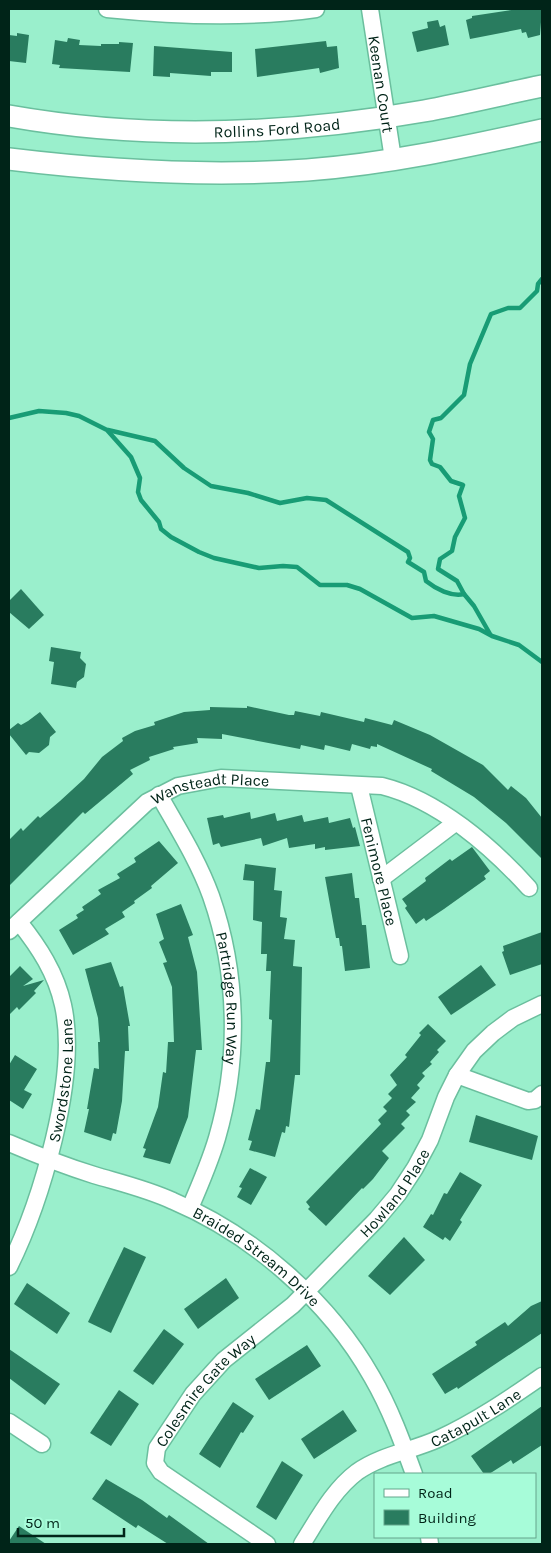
<svg xmlns="http://www.w3.org/2000/svg" width="551" height="1553" viewBox="0 0 551 1553" font-family="Karla,sans-serif">
  <style>
    .lines { fill: none; stroke-linecap: round; stroke-linejoin: round }
    .stream { stroke: #189c75; stroke-width: 4.5 }
    .building { fill: #297c5f }
    .minor-casing { stroke: #6bbf9e; stroke-width: 19 }
    .major-casing { stroke: #6bbf9e; stroke-width: 24 }
    .minor { stroke: #fff; stroke-width: 16 }
    .major { stroke: #fff; stroke-width: 21 }
    .labels { text-anchor: middle; dominant-baseline: central; stroke-width: 4; stroke-linejoin: round; paint-order: stroke }
    .street-label { font-size: 16px; fill: #002418; stroke: #a7fcd9 }
  </style>
  <rect width="100%" height="100%" fill="#9aefcc"/>
  <g class="lines">
    <g class="stream">
      <path d="M9 418 39 411 66 413 79 416 107 430 131 457 140 478 138 492 141 500 159 522 161 529 171 537 199 552 214 558 259 568 283 566 297 567 320 585H347L360 589 412 618 434 616 479 629 492 636 519 645 542 662"/>
      <path d="M108 430 155 441 184 468 211 486 248 493 280 503 307 498 326 500 408 552 410 558 408 562 424 572 426 581C436 589 451 597 464 594"/>
      <path d="M490 634 474 606 464 594 457 581 438 569 440 559 452 551 455 537 465 518 459 496 463 485 451 481 440 467 432 464 430 460 433 439 429 432 433 420 441 418 464 395 470 364 491 314 508 308H520L537 291 538 284 542 279"/>
    </g>
  </g>
  <g class="building">
    <path d="M518 9H542L540 35 528 38 526 32 522 33 521 29 470 39 466 20 472 18V16Z"/>
    <path d="M438 20 440 27 445 25 449 45 417 52 412 32 428 28 427 22Z"/>
    <path d="M17 33 29 35 26 63 9 61V35L17 36Z"/>
    <path d="M68 38 80 40 79 45 101 46V44H119V42L133 43 130 72 59 68 60 65 52 64 55 40 67 42Z"/>
    <path d="M326 41 327 47 337 46 339 68 320 73 319 68 257 77 255 49Z"/>
    <path d="M154 46 232 52V72H211V76L170 73V77L153 76Z"/>
    <path d="M21 589 44 615 29 629 9 612V601Z"/>
    <path d="M51 647 81 652 80 658 86 664 84 677 77 682 76 688 51 684 54 662 49 661Z"/>
    <path d="M247 706 289 715H294L295 711 320 716 321 712 364 722 365 718 392 725 394 720 430 735 483 765 508 790 511 786 526 798 542 818V859L506 823 474 797 431 771 432 769 377 744V747L371 746 370 749 352 744 350 751 325 745 324 750 301 745 300 749 222 734V739L197 738 198 743 173 747 174 749 149 757 150 760 130 770 133 774 85 814 83 812 9 886V840L21 828 23 831 38 816 40 818 60 801 84 779 102 757 123 741 122 738 135 731 155 725 154 722 184 712 210 710V707L247 708Z"/>
    <path d="M40 712 56 732 50 737 49 745 39 753 29 752 26 755 9 734V730L18 723 21 725 28 721Z"/>
    <path d="M250 812 251 819 275 813 277 821 302 815 304 822 328 817 329 823 350 818 353 828 355 827 360 846 325 850V847L315 849V844L289 848 287 838 263 846 261 838 221 847 219 843 213 845 207 818 223 815 224 818Z"/>
    <path d="M159 841 178 863 151 886 152 888 134 901 135 903 122 912 125 917 105 929 109 934 73 955 59 930 78 918 76 915 84 910 82 907 101 894 98 890 120 878 117 874 136 862 134 858Z"/>
    <path d="M472 847 490 871 484 876 486 879 444 909 426 921 424 918 416 924 405 908 407 906 402 899 426 881 425 878 450 859 452 861Z"/>
    <path d="M245 864 276 868 274 890 282 891 280 917 287 918 284 939 295 940 293 966 302 967 300 1075H295L289 1127 286 1126 285 1133 282 1132 275 1157 249 1150 252 1141 248 1140 256 1109 260 1110 266 1062H270L272 1020 269 1019 271 971H266L267 954H261L262 922 253 920 254 881 243 880Z"/>
    <path d="M352 873 355 898H359L362 925H366L370 968 345 971 342 946H340L339 938H336L325 877Z"/>
    <path d="M181 904 193 935 188 937 197 972 202 1050H196L188 1117 170 1164 143 1157 146 1149 143 1148 158 1107 163 1072 166 1073 168 1042H174L172 987 163 963 167 962 159 942 164 939 156 914Z"/>
    <path d="M542 932V964L510 975 502 952 504 951 503 946Z"/>
    <path d="M111 962 120 987 123 986 130 1026H128L129 1051H125L122 1101 116 1134 113 1133 111 1141 84 1132 89 1109H87L94 1068 99 1069 98 1042H100L98 1018 85 969Z"/>
    <path d="M481 965 496 985 451 1015 438 997Z"/>
    <path d="M20 966 33 979 23 986 44 980 34 991 36 993 19 1010 17 1007 9 1015V977Z"/>
    <path d="M428 1024 446 1041 437 1050 439 1052 430 1062 432 1064 422 1073 425 1076 417 1085 420 1088 411 1098 416 1102 406 1111 410 1115 401 1124 405 1128 382 1151 389 1158 373 1179 363 1189 362 1188 326 1226 308 1209 310 1207 306 1202 381 1124 378 1120 387 1111 383 1107 392 1098 388 1094 397 1085 390 1075 407 1057 405 1055 421 1035 419 1033Z"/>
    <path d="M15 1055 37 1069 24 1090 32 1094 23 1109 9 1100V1065Z"/>
    <path d="M476 1115 538 1136 532 1160 469 1142Z"/>
    <path d="M250 1168 267 1177 251 1205 237 1197 242 1188 239 1187Z"/>
    <path d="M460 1172 482 1185 460 1220 462 1222 450 1241 445 1237 443 1240 423 1227 431 1214 433 1215 444 1193 447 1194Z"/>
    <path d="M404 1237 425 1260 390 1295 368 1276Z"/>
    <path d="M124 1247 146 1257 111 1333 88 1322Z"/>
    <path d="M226 1278 239 1298 198 1329 184 1309Z"/>
    <path d="M27 1283 70 1313 57 1334 14 1304Z"/>
    <path d="M542 1301V1333L458 1389 457 1387 445 1394 432 1374 477 1345 475 1342 505 1322 508 1326 531 1306Z"/>
    <path d="M164 1329 184 1344 153 1385 133 1371Z"/>
    <path d="M307 1345 321 1366 269 1400 255 1379Z"/>
    <path d="M9 1349 60 1384 45 1405 9 1378Z"/>
    <path d="M119 1390 139 1404 111 1446 90 1433Z"/>
    <path d="M233 1402 254 1416 243 1433 241 1432 220 1468 199 1454Z"/>
    <path d="M542 1406V1445L513 1464 511 1460 489 1474H484L471 1456Z"/>
    <path d="M343 1410 357 1431 314 1459 301 1439Z"/>
    <path d="M282 1461 303 1475 276 1520 256 1507Z"/>
    <path d="M106 1479 142 1500 167 1518 169 1515 209 1544H168L138 1525 136 1528 92 1499Z"/>
    <path d="M19 1526 46 1544H9V1541Z"/>
  </g>
  <g class="lines">
    <g class="minor-casing">
      <g id="minor">
        <path d="M107 9C176 16 247 19 316 9"/>
        <path id="s1" d="M370 9 393 159"/>
        <path id="s2" d="M359 786 400 956"/>
        <path id="s3" d="M159 795C177 827 198 860 211 896 238 973 240 1059 217 1138 210 1162 200 1185 190 1208"/>
        <path d="M381 879 455 823"/>
        <path id="s4" d="M9 931 147 802 178 786 221 778 382 786C438 800 491 846 529 888"/>
        <path d="M457 1075 528 1101 535 1100 542 1094"/>
        <path id="s5" d="M9 1143C37 1155 65 1166 94 1175 121 1183 147 1189 173 1201 253 1235 329 1301 372 1377 390 1408 402 1441 414 1474"/>
        <path id="s6" d="M9 1267C41 1202 79 1077 63 1005 56 973 39 947 19 922"/>
        <path d="M9 1422 42 1444"/>
        <path d="M429 1537 430 1544"/>
        <path id="s7" d="M267 1544 161 1472 155 1463 157 1448 193 1394 224 1360 293 1305 377 1219 398 1194 415 1168 430 1140 446 1097 457 1075 474 1051 493 1033 513 1018 542 1004"/>
        <path id="s8" d="M302 1544C318 1519 333 1490 357 1472 381 1455 411 1451 438 1439 475 1422 509 1399 542 1376"/>
      </g>
    </g>
    <g class="major-casing">
      <g id="major">
        <path id="s9" d="M9 116C145 140 288 135 424 111 463 104 503 94 542 86"/>
        <path d="M9 159C108 171 207 177 307 170 387 164 465 147 542 130"/>
      </g>
    </g>
    <use href="#minor" class="minor"/>
    <use href="#major" class="major"/>
  </g>
  <g class="labels">
    <g class="street-label">
      <text stroke="none"><textPath href="#s1" startOffset="76">Keenan Court</textPath></text>
      <text stroke="none"><textPath href="#s9" startOffset="269">Rollins Ford Road</textPath></text>
      <text stroke="none"><textPath href="#s4" startOffset="255">Wansteadt Place</textPath></text>
      <text stroke="none"><textPath href="#s2" startOffset="88">Fenimore Place</textPath></text>
      <text stroke="none"><textPath href="#s3" startOffset="218">Partridge Run Way</textPath></text>
      <text stroke="none"><textPath href="#s6" startOffset="195">Swordstone Lane</textPath></text>
      <text stroke="none"><textPath href="#s7" startOffset="505">Howland Place</textPath></text>
      <text stroke="none"><textPath href="#s5" startOffset="275">Braided Stream Drive</textPath></text>
      <text stroke="none"><textPath href="#s7" startOffset="230">Colesmire Gate Way</textPath></text>
      <text stroke="none"><textPath href="#s8" startOffset="222">Catapult Lane</textPath></text>
    </g>
  </g>
  <rect width="551" height="1553" fill="none" stroke="#002418" stroke-width="20"/>
  <rect x="374" y="1473" width="162" height="65" fill="#a7fcd9" stroke="#64a68c"/>
  <rect x="384" y="1489" width="25" height="8" fill="#ffffff" stroke="#64a68c"/>
  <text x="418" y="1498" font-size="15" fill="#002418">Road</text>
  <rect x="384" y="1510" width="25" height="15" fill="#297c5f" stroke="#64a68c"/>
  <text x="418" y="1523" font-size="15" fill="#002418">Building</text>
  <path d="M18 1528v8h106v-8" fill="none" stroke="#002418" stroke-width="2.5"/>
  <text x="25" y="1528" font-size="15" fill="#002418" stroke="#a7fcd9" stroke-width="4" paint-order="stroke">50 m</text>
</svg>
